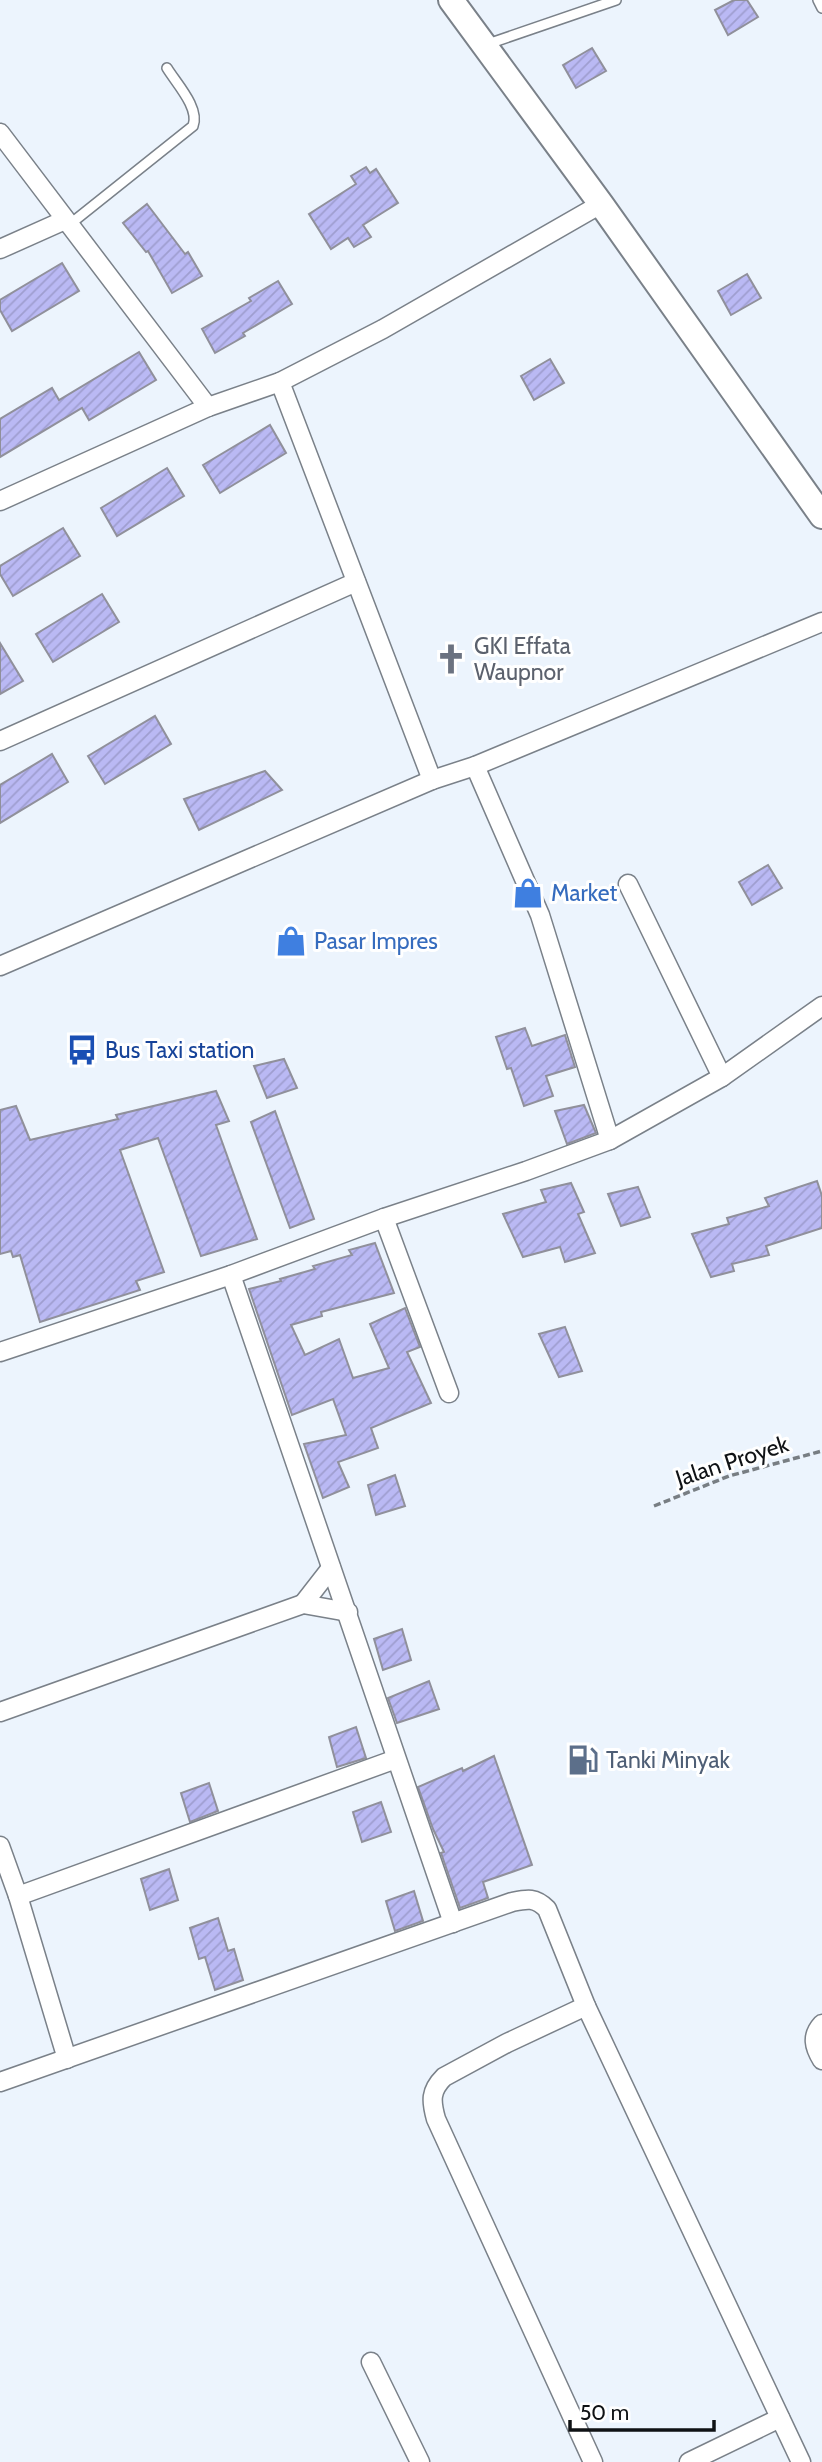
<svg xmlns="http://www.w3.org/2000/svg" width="822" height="2462" viewBox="0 0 822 2462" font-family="Cabin,sans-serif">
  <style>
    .building { fill: url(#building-hatch); stroke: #90909b; stroke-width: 2 }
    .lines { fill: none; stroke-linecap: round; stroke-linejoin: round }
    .lane-casing { stroke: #7a8189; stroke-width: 12 }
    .street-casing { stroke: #7a8189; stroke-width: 21 }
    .secondary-casing { stroke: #7a8189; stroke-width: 28 }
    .path { stroke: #787e83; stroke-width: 3.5; stroke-dasharray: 7 3.5; stroke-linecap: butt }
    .lane { stroke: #fff; stroke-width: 9 }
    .street { stroke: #fff; stroke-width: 18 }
    .secondary { stroke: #fff; stroke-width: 24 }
    .labels { text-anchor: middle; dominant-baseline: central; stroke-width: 6; stroke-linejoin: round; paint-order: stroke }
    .worship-label { font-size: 23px; fill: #5b616d; stroke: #fff; text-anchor: start }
    .shop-label { font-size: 23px; fill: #366cbe; stroke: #fff; text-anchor: start }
    .transit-label { font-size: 23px; fill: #164399; stroke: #fff; text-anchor: start }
    .street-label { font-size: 23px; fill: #0f1215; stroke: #fff }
    .service-label { font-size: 23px; fill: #4e5e75; stroke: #fff; text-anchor: start }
  </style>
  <defs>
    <pattern id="building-hatch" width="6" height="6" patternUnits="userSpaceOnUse" patternTransform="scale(1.75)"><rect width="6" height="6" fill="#bab9f4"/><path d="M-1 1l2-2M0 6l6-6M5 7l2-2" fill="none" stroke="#9f9ed0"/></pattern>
  </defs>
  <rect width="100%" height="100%" fill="#ecf4fd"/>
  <g class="building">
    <path d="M734 0H747L758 17 728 35 715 10Z"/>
    <path d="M592 48 606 71 576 88 563 65Z"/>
    <path d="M366 167 370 173 376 169 398 203 363 225 371 237 354 247 348 238 331 249 309 214 356 184 351 176Z"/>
    <path d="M147 204 185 254 188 252 202 276 172 293 148 251 146 252 123 223Z"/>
    <path d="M62 263 79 291 12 331 0 310V300Z"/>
    <path d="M747 274 761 298 731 315 718 291Z"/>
    <path d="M278 281 292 304 243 333 245 336 215 353 202 329 251 301 249 298Z"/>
    <path d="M139 352 156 380 89 420 82 408 0 457V419L52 388 59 400Z"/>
    <path d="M550 359 564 383 534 400 521 376Z"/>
    <path d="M270 425 286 453 220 493 203 465Z"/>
    <path d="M167 468 184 496 117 536 101 508Z"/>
    <path d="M63 528 80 556 13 596 0 574V566Z"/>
    <path d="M102 594 119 622 53 662 36 634Z"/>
    <path d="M0 643 23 681 0 694Z"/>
    <path d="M155 716 171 744 105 784 88 756Z"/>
    <path d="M52 754 68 782 0 823V785Z"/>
    <path d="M265 771 282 790 199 830 184 799Z"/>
    <path d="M768 865 782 888 752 905 739 882Z"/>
    <path d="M525 1028 532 1046 565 1035 575 1067 546 1076 553 1096 524 1106 511 1068 507 1069 496 1037Z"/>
    <path d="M284 1059 297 1088 267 1098 254 1066Z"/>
    <path d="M216 1091 229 1121 216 1125 257 1239 201 1256 158 1138 120 1150 164 1272 136 1281 140 1290 40 1322 20 1255 13 1257 11 1251 0 1254V1110L16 1106 30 1140 118 1119 116 1115Z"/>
    <path d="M584 1105 596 1133 567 1144 555 1111Z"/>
    <path d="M275 1111 314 1219 290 1228 251 1122Z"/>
    <path d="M817 1181 822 1196V1228L766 1246 769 1255 732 1264 734 1271 711 1277 692 1234 729 1224 727 1218 769 1206 765 1198Z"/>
    <path d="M571 1183 584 1212 578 1214 595 1253 565 1262 560 1247 523 1257 503 1214 546 1202 541 1190Z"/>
    <path d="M638 1187 650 1217 621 1226 608 1194Z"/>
    <path d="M375 1243 394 1293 321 1312 322 1316 291 1325 305 1355 339 1339 353 1378 389 1368 370 1324 405 1308 420 1347 407 1352 431 1403 371 1428 378 1448 338 1462 349 1487 323 1498 304 1444 346 1435 333 1399 292 1415 249 1289 281 1281 280 1279 315 1269 313 1266 352 1255 349 1250Z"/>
    <path d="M565 1327 582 1371 559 1377 539 1334Z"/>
    <path d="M395 1475 405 1506 376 1515 368 1485Z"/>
    <path d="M402 1629 411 1660 383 1670 374 1639Z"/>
    <path d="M429 1681 439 1709 397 1723 388 1698Z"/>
    <path d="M356 1727 366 1758 337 1767 329 1737Z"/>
    <path d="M494 1756 532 1865 483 1882 488 1898 460 1908 441 1853 444 1852 433 1829 418 1787 462 1768 463 1771Z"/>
    <path d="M209 1783 218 1811 190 1822 181 1793Z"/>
    <path d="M381 1802 391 1832 362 1842 353 1812Z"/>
    <path d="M169 1869 178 1900 150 1910 141 1879Z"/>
    <path d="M414 1891 423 1921 395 1931 386 1901Z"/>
    <path d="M218 1918 228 1951 234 1949 243 1980 215 1990 205 1957 199 1959 190 1928Z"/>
  </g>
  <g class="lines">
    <g class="lane-casing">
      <g id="lane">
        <path d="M818 0 822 8"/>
        <path d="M485 45 616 0"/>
        <path d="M69 225 193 126C200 108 176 83 167 68"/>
      </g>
    </g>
    <g class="street-casing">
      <g id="street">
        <path d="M0 133 208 407"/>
        <path d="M0 249 65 220"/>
        <path d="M280 382 432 780"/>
        <path d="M0 501 208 407 280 382 383 329 601 204"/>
        <path d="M0 741 356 582"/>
        <path d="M475 766 540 915 610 1140"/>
        <path d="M628 884 722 1077"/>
        <path d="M0 966 432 780 475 766 822 622"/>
        <path d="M384 1218 449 1393"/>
        <path d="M231 1275 453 1923"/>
        <path d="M0 1352 231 1275 384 1218 526 1171 610 1140 722 1077 822 1006"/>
        <path d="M303 1604 331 1568"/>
        <path d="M0 1712 303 1604 348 1612"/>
        <path d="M0 1846 18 1896 67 2059"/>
        <path d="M18 1896 396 1759"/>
        <path d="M586 2006 507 2043 444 2077C430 2091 431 2101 436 2119L593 2462"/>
        <path d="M822 2024C811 2036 814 2047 822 2060"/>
        <path d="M0 2082 512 1902C527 1899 535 1897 547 1909L586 2006 801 2462"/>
        <path d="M371 2362 420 2462"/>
        <path d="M689 2462 780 2418"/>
      </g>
    </g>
    <g class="secondary-casing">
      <path id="secondary" d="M451 0 601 204 822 516"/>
    </g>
    <path class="path" d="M654 1506 729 1476 822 1451"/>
    <use href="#lane" class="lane"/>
    <use href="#street" class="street"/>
    <use href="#secondary" class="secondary"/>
  </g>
  <defs>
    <g id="church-bare" transform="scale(2.415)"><path d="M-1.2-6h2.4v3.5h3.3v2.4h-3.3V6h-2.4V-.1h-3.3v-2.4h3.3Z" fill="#6b7280" stroke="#fff" stroke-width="2.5" paint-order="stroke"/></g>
    <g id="shop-bare" transform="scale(2.415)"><path d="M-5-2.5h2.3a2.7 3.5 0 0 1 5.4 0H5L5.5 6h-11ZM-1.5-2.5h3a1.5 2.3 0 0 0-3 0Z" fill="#3f7fe0" stroke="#fff" stroke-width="2.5" paint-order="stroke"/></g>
    <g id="bus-bare" transform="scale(2.415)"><path d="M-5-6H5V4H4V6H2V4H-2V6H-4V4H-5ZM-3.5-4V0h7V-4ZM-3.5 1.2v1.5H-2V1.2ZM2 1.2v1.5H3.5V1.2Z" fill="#1a4fb4" stroke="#fff" stroke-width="2.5" paint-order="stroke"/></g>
    <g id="fuel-bare" transform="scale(2.415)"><path d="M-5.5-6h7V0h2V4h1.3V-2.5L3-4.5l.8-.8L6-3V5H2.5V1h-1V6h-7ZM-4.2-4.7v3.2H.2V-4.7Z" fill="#5c6f8a" stroke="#fff" stroke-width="2.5" paint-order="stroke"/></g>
  </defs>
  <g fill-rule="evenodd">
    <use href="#church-bare" x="451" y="659"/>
    <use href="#shop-bare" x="528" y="893"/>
    <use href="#shop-bare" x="291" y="941"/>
    <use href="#bus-bare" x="82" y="1050"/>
    <use href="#fuel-bare" x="583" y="1760"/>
  </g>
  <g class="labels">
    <g class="worship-label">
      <text x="474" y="646">GKI Effata<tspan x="474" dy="26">Waupnor</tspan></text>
    </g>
    <g class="shop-label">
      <text x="551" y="893">Market</text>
      <text x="314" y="941">Pasar Impres</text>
    </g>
    <g class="transit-label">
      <text x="105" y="1050">Bus Taxi station</text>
    </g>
    <g class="street-label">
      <text transform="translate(732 1461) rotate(-18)">Jalan Proyek</text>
    </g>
    <g class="service-label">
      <text x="606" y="1760">Tanki Minyak</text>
    </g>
  </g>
  <path d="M570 2420v10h144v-10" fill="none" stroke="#0f1215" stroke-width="3.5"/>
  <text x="580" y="2420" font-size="21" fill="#0f1215" stroke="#ffffff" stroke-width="5" paint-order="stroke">50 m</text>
</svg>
